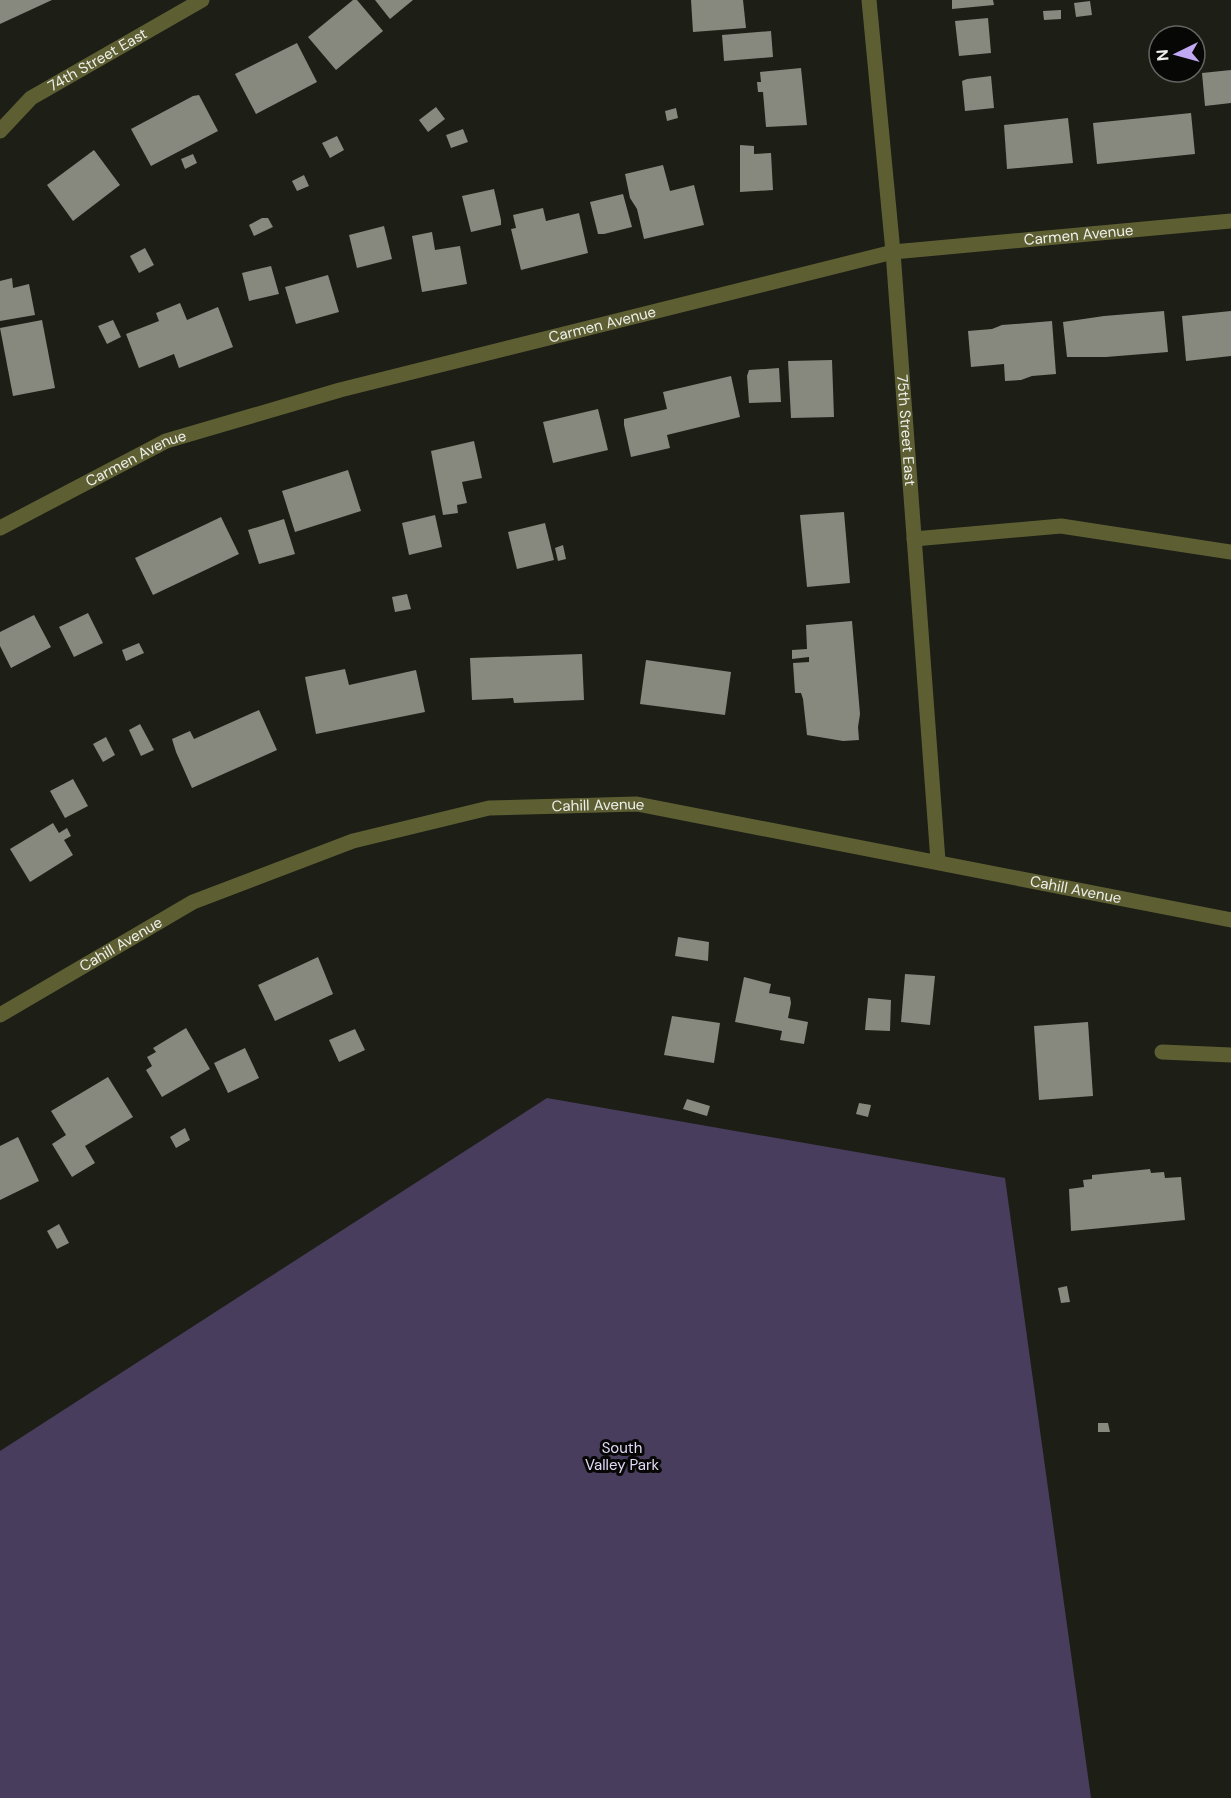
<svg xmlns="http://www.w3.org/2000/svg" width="1231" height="1798" viewBox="0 0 1231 1798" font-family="'DM Sans',sans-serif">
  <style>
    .green { fill: #483d5d }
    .building { fill: #87887e }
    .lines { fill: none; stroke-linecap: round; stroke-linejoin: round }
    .minor { stroke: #5d5f33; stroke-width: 15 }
    .labels { text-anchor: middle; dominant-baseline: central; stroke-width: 6; stroke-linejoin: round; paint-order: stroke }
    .street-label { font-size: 15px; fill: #eeefea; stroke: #070805 }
    .park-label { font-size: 15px; fill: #e2d9f8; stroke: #070805 }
  </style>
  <rect width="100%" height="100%" fill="#1d1e16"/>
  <path class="green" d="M547 1098 1005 1178 1091 1798H0V1451Z"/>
  <g class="building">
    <path d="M0 0H52L0 24Z"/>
    <path d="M353 0H357L383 31 336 70 308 37Z"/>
    <path d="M375 0H413L390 19Z"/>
    <path d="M691 0H743L746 28 693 32Z"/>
    <path d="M952 0H993L994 5 952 9Z"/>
    <path d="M1090 1 1092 15 1076 17 1074 3Z"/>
    <path d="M1061 10V19L1044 20 1043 11Z"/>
    <path d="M988 18 991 53 959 56 955 21Z"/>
    <path d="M771 31 773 57 724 61 722 35Z"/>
    <path d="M297 43 317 82 256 114 235 74Z"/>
    <path d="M801 68 807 125 766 127 763 92H758L757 82H761L760 72Z"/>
    <path d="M1231 70V103L1205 106 1202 73Z"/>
    <path d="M991 76 994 108 965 111 962 81 967 79Z"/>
    <path d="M199 95 218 131 151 166 131 129 193 96Z"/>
    <path d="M436 107 445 119 428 132 419 120Z"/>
    <path d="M676 108 678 118 667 121 665 111Z"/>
    <path d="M1191 113 1195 154 1097 164 1093 123Z"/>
    <path d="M1068 118 1073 163 1007 169 1004 125Z"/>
    <path d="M463 129 468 142 451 148 446 135Z"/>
    <path d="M337 136 344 150 330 158 322 143Z"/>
    <path d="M740 145 754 146V154L771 153 773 190 740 192Z"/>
    <path d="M94 150 120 185 73 221 47 185Z"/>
    <path d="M193 154 197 163 185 169 181 159Z"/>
    <path d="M663 165 670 191 694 185 704 225 644 239 637 209 630 198 625 174Z"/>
    <path d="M304 175 309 186 297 191 292 181Z"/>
    <path d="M494 189 501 220V225L471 232 462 196Z"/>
    <path d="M623 194 632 227 604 234H598L590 202Z"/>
    <path d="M543 208 546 221 579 213 588 253 521 270 511 229 516 228 513 215Z"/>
    <path d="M262 218H268L273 227 254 236 249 225Z"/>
    <path d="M384 226 392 259 357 268 349 235Z"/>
    <path d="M432 232 435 250 460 246 467 284 422 292 412 236Z"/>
    <path d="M145 248 154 265 139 273 130 256Z"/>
    <path d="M271 266 279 294 249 301 242 273Z"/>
    <path d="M328 275 339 312 296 324 285 287Z"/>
    <path d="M12 278 13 288 29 284 35 315 0 321V281Z"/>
    <path d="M180 303 187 320 218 307 233 347 179 368 174 354 139 368 126 334 159 321 156 313Z"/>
    <path d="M1164 311 1168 352 1106 357H1067L1063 322 1104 316Z"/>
    <path d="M1231 311V356L1186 361 1182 316Z"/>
    <path d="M42 320 55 388 13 396 0 328Z"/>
    <path d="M113 320 121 337 107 344 98 326Z"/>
    <path d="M1052 321 1056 374 1032 376 1021 380 1005 381 1004 364 971 367 968 331 992 329 1002 325Z"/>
    <path d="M832 360 834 417 791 418 788 361Z"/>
    <path d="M779 368 781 402 749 403 747 376 749 370Z"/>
    <path d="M731 376 740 417 667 435 670 448 631 457 624 425V419L667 409 663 392Z"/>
    <path d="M598 409 608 450 553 463 543 422Z"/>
    <path d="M474 441 482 478 462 482 467 503 457 505 458 513 443 515 431 451Z"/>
    <path d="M348 470 361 511 295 532 282 491Z"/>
    <path d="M844 512 850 583 807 587 800 515Z"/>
    <path d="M435 515 442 547 409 555 402 523Z"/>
    <path d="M221 517 239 554 153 595 135 558Z"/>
    <path d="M284 519 295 554 259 564 248 530Z"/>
    <path d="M545 523 554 560 517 569 508 532Z"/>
    <path d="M563 545 566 559 558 561 555 548Z"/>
    <path d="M407 594 411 609 395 612 392 597Z"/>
    <path d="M88 613 103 643 74 657 59 627Z"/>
    <path d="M34 615 51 647 11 668 0 646V632Z"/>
    <path d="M852 621 860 714 858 727 859 740 843 741 807 735 803 699 801 693H795L793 663 809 662V657L792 659V650L807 649 806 625Z"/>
    <path d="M139 643 144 653 126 661 122 650Z"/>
    <path d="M582 654 584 700 514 703 513 698 472 700 470 658Z"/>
    <path d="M646 660 731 672 725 715 640 704Z"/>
    <path d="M345 669 349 685 416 670 425 712 316 734 305 677Z"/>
    <path d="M259 710 277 750 192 788 176 752 172 739 190 731 194 739Z"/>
    <path d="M140 724 154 750 141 756 129 730Z"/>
    <path d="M106 737 115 755 103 762 93 744Z"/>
    <path d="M73 779 88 806 65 818 50 791Z"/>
    <path d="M53 823 59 833 67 828 71 836 64 840 73 855 30 882 10 849Z"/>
    <path d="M678 937 709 942 708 961 675 956Z"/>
    <path d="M318 957 333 994 275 1021 258 985Z"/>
    <path d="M905 974 935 976 930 1025 901 1022Z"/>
    <path d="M744 977 771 984 769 993 790 997 791 1003 788 1018 808 1022 804 1044 780 1040 782 1031 735 1022Z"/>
    <path d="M868 998 891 1000 890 1031 865 1030Z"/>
    <path d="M672 1016 720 1023 714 1063 664 1055Z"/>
    <path d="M1088 1022 1093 1096 1039 1100 1034 1026Z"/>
    <path d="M186 1028 210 1069 162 1097 146 1070 152 1066 147 1057 156 1052 153 1048Z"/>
    <path d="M355 1029 365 1050 339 1062 329 1040Z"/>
    <path d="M245 1048 259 1078 228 1093 214 1063Z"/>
    <path d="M108 1077 133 1117 85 1146 95 1163 72 1177 52 1144 66 1135 51 1111Z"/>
    <path d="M687 1099 710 1106 707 1116 683 1109Z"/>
    <path d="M859 1103 871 1105 868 1117 856 1114Z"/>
    <path d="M185 1128 190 1140 176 1148 170 1137Z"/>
    <path d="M18 1137 39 1181 0 1200V1146Z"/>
    <path d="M1150 1169 1151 1173 1164 1172 1165 1178 1181 1177 1185 1220 1071 1231 1069 1189 1084 1187 1083 1180 1092 1179V1175Z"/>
    <path d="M59 1224 69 1243 57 1249 47 1231Z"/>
    <path d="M1067 1286 1070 1302 1061 1303 1058 1288Z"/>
    <path d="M1098 1423H1108L1110 1432H1098Z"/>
  </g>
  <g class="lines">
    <g class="minor">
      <path id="s1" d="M869 0 893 252 938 861"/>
      <path id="s2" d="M0 131 31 98 202 0"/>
      <path id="s3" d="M0 528 166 441 340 390 893 252 1231 221"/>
      <path d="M914 539 1061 526 1231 552"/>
      <path id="s4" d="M0 1015 193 902 353 841 489 808 637 804 1231 920"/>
      <path d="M1162 1052 1231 1055"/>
    </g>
  </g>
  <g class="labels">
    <g class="street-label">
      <text stroke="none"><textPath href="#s2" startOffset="122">74th Street East</textPath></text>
      <text stroke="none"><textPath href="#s3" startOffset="1125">Carmen Avenue</textPath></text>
      <text stroke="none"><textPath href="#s3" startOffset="639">Carmen Avenue</textPath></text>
      <text stroke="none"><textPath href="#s1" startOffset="432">75th Street East</textPath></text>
      <text stroke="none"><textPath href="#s3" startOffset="153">Carmen Avenue</textPath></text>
      <text stroke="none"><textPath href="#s4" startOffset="644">Cahill Avenue</textPath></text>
      <text stroke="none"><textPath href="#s4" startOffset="1130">Cahill Avenue</textPath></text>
      <text stroke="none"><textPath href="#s4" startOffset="140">Cahill Avenue</textPath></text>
    </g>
    <g class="park-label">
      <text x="622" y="1448">South<tspan x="622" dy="17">Valley Park</tspan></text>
    </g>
  </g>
  <g transform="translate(1177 54) rotate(265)"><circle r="28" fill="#070805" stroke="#636461" stroke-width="1.5"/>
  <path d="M0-4.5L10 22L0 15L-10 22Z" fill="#c1a8f3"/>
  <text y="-9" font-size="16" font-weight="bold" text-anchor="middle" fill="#eeefea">N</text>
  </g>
</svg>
